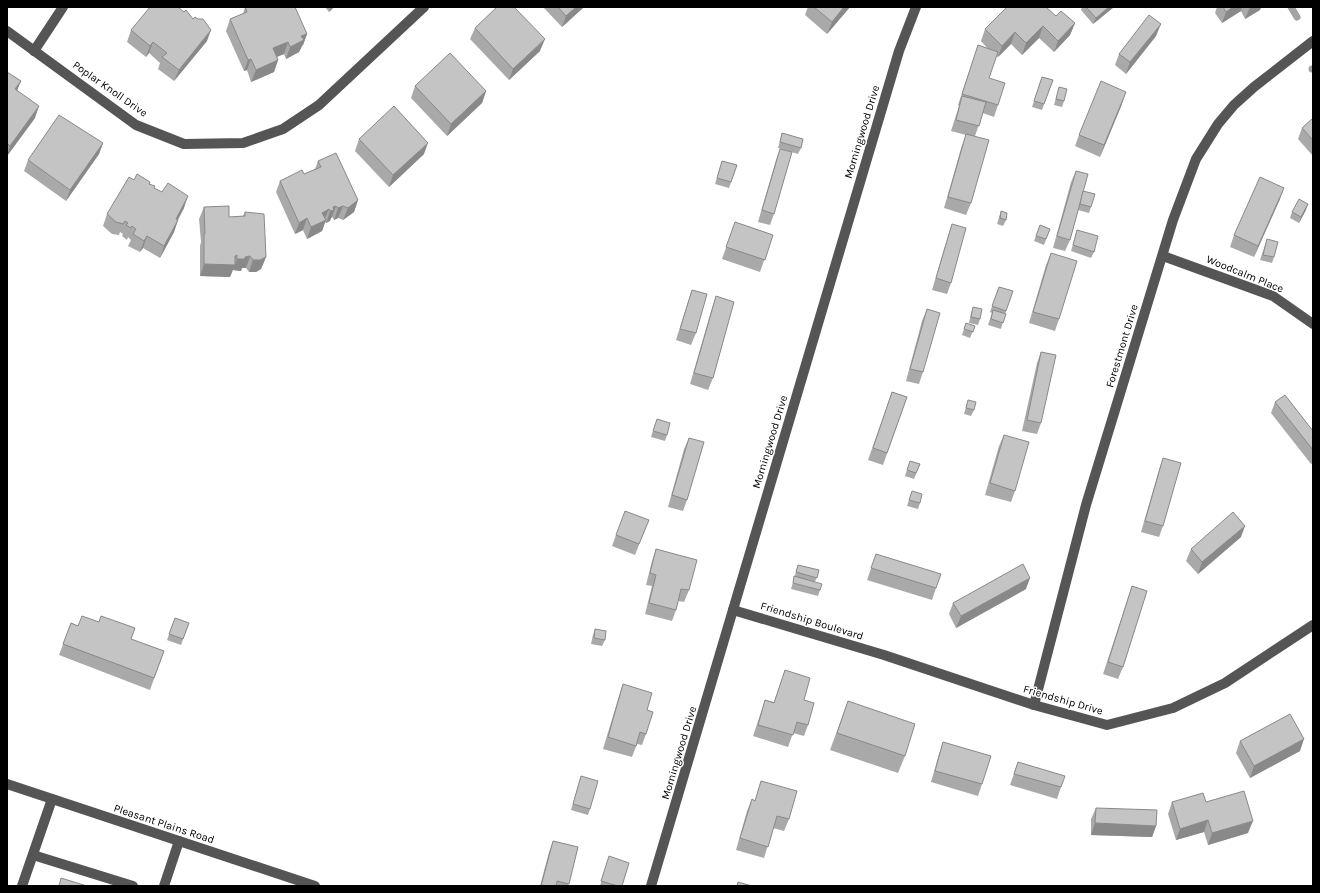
<svg xmlns="http://www.w3.org/2000/svg" width="1320" height="893" viewBox="0 0 1320 893" font-family="Karla,sans-serif">
  <style>
    .lines { fill: none; stroke-linecap: round; stroke-linejoin: round }
    .stream { stroke: #a3a3a3; stroke-width: 7 }
    .minor { stroke: #555; stroke-width: 10 }
    .wall { fill: #a9a9a9 }
    .shaded-wall { fill: #898989 }
    .building { fill: #c4c4c4; stroke: #898989 }
    .labels { text-anchor: middle; dominant-baseline: central; stroke-width: 3; stroke-linejoin: round; paint-order: stroke }
    .street-label { font-size: 11px; fill: #000; stroke: #fff }
  </style>
  <rect width="100%" height="100%" fill="#fff"/>
  <g class="lines">
    <g class="stream">
      <path d="M1291 7 1297 17"/>
      <path d="M1312 69H1313"/>
    </g>
    <g class="minor">
      <path d="M7 31 136 125 184 144 243 143 283 129 319 105 424 7"/>
      <path d="M34 51 63 7"/>
      <path d="M1163 256 1273 296 1313 324"/>
      <path d="M733 610 884 655 1034 705 1107 725 1173 708 1225 683 1313 625"/>
      <path d="M1034 705 1086 505 1173 220 1196 159 1218 124 1234 105 1254 87 1313 41"/>
      <path d="M7 784 315 886"/>
      <path d="M33 855 133 886"/>
      <path d="M22 886 52 799"/>
      <path d="M164 886 179 841"/>
      <path d="M651 886 899 51 916 7"/>
    </g>
  </g>
  <g class="wall">
    <path d="M245 7 307 34 303 45 302 46 299 52 286 59 284 54 277 57 278 60 274 72 251 82 247 70 244 71 226 31 230 19 243 14Z"/>
    <path d="M325 7H334L329 12Z"/>
    <path d="M543 7H584L562 27Z"/>
    <path d="M808 7H850L827 34 805 15Z"/>
    <path d="M1082 7H1114L1093 24 1081 10Z"/>
    <path d="M1217 7H1261L1260 10 1245 19 1241 11 1222 23 1215 13Z"/>
    <path d="M1056 16 1075 23 1070 35 1054 52 1039 38 1022 55 1011 44 998 57 996 56 989 78 998 105 994 117 983 113 975 136 971 203 966 215 944 208 962 145 966 135 951 131 959 106 958 105 978 45 988 49 981 41 985 29Z"/>
    <path d="M475 28 540 51 509 80 470 39Z"/>
    <path d="M131 30 207 41 174 81 158 69 160 63 149 53 146 57 127 42Z"/>
    <path d="M1156 36 1126 74 1115 65 1119 54Z"/>
    <path d="M7 72 21 81 17 90 35 118 7 156Z"/>
    <path d="M1042 77 1053 80 1042 110 1032 107Z"/>
    <path d="M415 86 486 91 482 103 447 136 411 98Z"/>
    <path d="M1059 87 1064 101 1062 107 1054 105Z"/>
    <path d="M1122 104 1100 157 1075 146 1079 135Z"/>
    <path d="M1313 118V156L1298 139 1302 128Z"/>
    <path d="M782 133 801 148 798 154 778 148Z"/>
    <path d="M359 139 424 154 389 187 355 151Z"/>
    <path d="M103 143 99 154 66 201 24 171 28 160Z"/>
    <path d="M780 149 774 214 770 225 758 222 776 160Z"/>
    <path d="M318 161 358 200 354 212 343 220 338 218 334 220 332 217 331 218 330 221 326 223 325 222 322 231 307 239 303 230 295 234 276 192 280 181 304 174 315 169Z"/>
    <path d="M722 161 737 165 729 188 715 184Z"/>
    <path d="M1076 171 1084 191 1091 207 1089 213 1078 210 1070 240 1065 251 1053 248 1071 182Z"/>
    <path d="M134 180 150 184 154 188 184 208 178 220 174 232 160 258 143 248 140 252 128 246 131 240 128 237 127 240 122 236 123 234 120 232 119 235 112 234 103 226 107 214Z"/>
    <path d="M1280 199 1254 257 1230 247 1234 235Z"/>
    <path d="M204 207 229 217 243 216 245 212 266 257 261 269 256 272H249L246 268H242L241 271 233 270V269L230 277 200 276V246L201 242 199 219Z"/>
    <path d="M1306 210 1299 223 1290 218 1292 212Z"/>
    <path d="M1001 211 1006 220 1003 226 997 224Z"/>
    <path d="M735 222 773 235 760 272 722 259Z"/>
    <path d="M952 224 951 283 947 294 932 290 948 236Z"/>
    <path d="M1040 225 1050 229 1044 245 1034 241Z"/>
    <path d="M1077 230 1094 252 1091 258 1071 251Z"/>
    <path d="M1267 239 1274 257 1272 263 1260 260Z"/>
    <path d="M1051 253 1059 319 1055 331 1029 323 1046 265Z"/>
    <path d="M999 287 1013 291 1005 314 1001 329 988 325 992 313 990 312Z"/>
    <path d="M692 290 696 333 691 345 676 340 688 302Z"/>
    <path d="M716 296 713 378 708 390 690 384 712 308Z"/>
    <path d="M973 307 980 319 978 325 969 323 971 313Z"/>
    <path d="M927 309 923 372 919 384 906 381 922 321Z"/>
    <path d="M975 326 970 338 962 335 964 329Z"/>
    <path d="M1041 352V423L1037 434 1022 431 1037 363Z"/>
    <path d="M892 392 907 397 883 465 868 460Z"/>
    <path d="M968 400 974 410 971 416 964 414Z"/>
    <path d="M1275 402 1313 431V463L1311 464 1271 413Z"/>
    <path d="M657 419 667 435 665 441 651 437Z"/>
    <path d="M1004 435 1015 491 1011 502 985 495 999 446Z"/>
    <path d="M689 438 687 500 683 511 668 507 684 449Z"/>
    <path d="M1163 458V526L1159 537 1141 532 1159 470Z"/>
    <path d="M910 461 920 464 914 479 905 476Z"/>
    <path d="M912 491 920 503 918 509 907 506Z"/>
    <path d="M644 532 635 555 612 546 616 535Z"/>
    <path d="M1241 537 1198 574 1186 561 1191 549Z"/>
    <path d="M656 549 689 590 684 602 678 601 676 610 672 621 645 614 652 586 646 585 652 561Z"/>
    <path d="M876 554 936 588 932 600 867 580Z"/>
    <path d="M798 565 819 570 815 582 820 590 818 596 791 589Z"/>
    <path d="M1132 586 1123 667 1118 679 1103 674Z"/>
    <path d="M1026 589 956 628 949 614 953 603Z"/>
    <path d="M175 618 189 623 181 645 167 640Z"/>
    <path d="M71 623 78 626 131 639 164 651 150 690 59 655Z"/>
    <path d="M595 629 605 640 602 646 591 644 593 635Z"/>
    <path d="M785 670 804 700 808 725 804 736 793 733 788 747 753 736 765 700 774 702Z"/>
    <path d="M623 684 647 710 646 734 642 745 637 744 632 757 603 749 619 696Z"/>
    <path d="M848 701 905 756 898 773 830 750Z"/>
    <path d="M1240 741 1300 751 1250 778 1236 753Z"/>
    <path d="M943 742 982 784 978 796 931 782 939 754Z"/>
    <path d="M1018 762 1061 787 1057 799 1010 785Z"/>
    <path d="M581 776 590 809 588 815 571 810Z"/>
    <path d="M761 781 789 819 784 831 773 828 764 858 736 850 747 811 752 799 755 801Z"/>
    <path d="M1172 802H1206L1248 833 1208 845 1204 832 1176 840 1168 814Z"/>
    <path d="M1096 808 1156 826 1152 837 1091 835V819Z"/>
    <path d="M553 841 578 847 568 886H540L549 852Z"/>
    <path d="M607 862 622 886H600Z"/>
  </g>
  <g class="shaded-wall">
    <path d="M331 7H334L329 12Z"/>
    <path d="M576 7H584L562 27 566 16Z"/>
    <path d="M844 7H850L827 34 832 22Z"/>
    <path d="M1109 7H1114L1093 24 1096 18Z"/>
    <path d="M1233 7H1242L1241 11 1222 23 1226 12Z"/>
    <path d="M1250 7H1261L1260 10 1245 19Z"/>
    <path d="M1075 23 1070 35 1054 52 1058 41Z"/>
    <path d="M1161 24 1156 36 1126 74 1130 62Z"/>
    <path d="M1043 26 1039 38 1022 55 1026 43Z"/>
    <path d="M211 30 207 41 174 81 179 70Z"/>
    <path d="M1015 32 1011 44 998 57 1002 46Z"/>
    <path d="M307 34 303 45 302 46 299 52 286 59 290 47 301 36Z"/>
    <path d="M545 39 540 51 509 80 513 69Z"/>
    <path d="M153 42 149 53 146 57 150 46Z"/>
    <path d="M288 42 284 54 268 60 273 48Z"/>
    <path d="M251 59 247 70 244 71 248 60Z"/>
    <path d="M278 60 274 72 251 82 256 70Z"/>
    <path d="M21 81 16 93 15 89Z"/>
    <path d="M486 91 482 103 447 136 451 124Z"/>
    <path d="M1126 92 1122 104 1100 157 1104 145Z"/>
    <path d="M39 106 35 118 7 156 10 146Z"/>
    <path d="M103 143 99 154 66 201 70 190Z"/>
    <path d="M428 143 424 154 389 187 393 175Z"/>
    <path d="M1284 188 1280 199 1254 257 1258 246Z"/>
    <path d="M188 196 184 208 172 230 176 219Z"/>
    <path d="M358 200 354 212 343 220 348 208Z"/>
    <path d="M1308 204 1306 210 1299 223 1301 217Z"/>
    <path d="M336 206 332 217 331 218 330 221 326 223 330 211 333 207Z"/>
    <path d="M343 206 338 218 334 220 338 208Z"/>
    <path d="M329 209 324 220H326L322 231 307 239 311 227 322 213Z"/>
    <path d="M307 218 303 230 295 234 299 223Z"/>
    <path d="M178 220 174 232 160 258 164 246Z"/>
    <path d="M147 236 143 248 140 252 144 241Z"/>
    <path d="M237 255 233 265H235L230 277 200 276 204 264Z"/>
    <path d="M250 256 246 268H242L241 271 233 270 237 259 245 257Z"/>
    <path d="M266 257 261 269 256 272H249L253 260Z"/>
    <path d="M1245 526 1241 537 1198 574 1202 562Z"/>
    <path d="M1030 578 1026 589 956 628 961 616Z"/>
    <path d="M1304 739 1300 751 1250 778 1254 766Z"/>
    <path d="M1208 820 1204 832 1176 840 1180 829Z"/>
    <path d="M1253 821 1248 833 1208 845 1212 833Z"/>
    <path d="M1095 823 1156 826 1152 837 1091 835Z"/>
  </g>
  <g class="building">
    <path d="M150 7H178L184 12 186 10 193 19 195 17 198 19H203L211 30 179 70 162 57 167 53 153 42 150 46 131 30Z"/>
    <path d="M245 7H295L307 34 301 36 304 40 290 47 288 42 273 48 278 60 256 70 251 59 248 60 230 19 247 12Z"/>
    <path d="M497 7H514L545 39 513 69 475 28Z"/>
    <path d="M558 7H576L566 16Z"/>
    <path d="M814 7H844L832 22Z"/>
    <path d="M1007 7H1046L1056 16 1061 11 1075 23 1058 41 1043 26 1026 43 1015 32 1002 46 985 29Z"/>
    <path d="M1086 7H1109L1096 18Z"/>
    <path d="M1223 7H1233L1226 12Z"/>
    <path d="M1149 15 1161 24 1130 62 1119 54Z"/>
    <path d="M978 45 998 52 989 78 1005 83 998 105 962 94Z"/>
    <path d="M450 53 486 91 451 124 415 86Z"/>
    <path d="M7 72 21 81 15 89 39 106 10 146 7 143Z"/>
    <path d="M1042 77 1053 80 1044 104 1034 101Z"/>
    <path d="M1101 81 1126 92 1104 145 1079 135Z"/>
    <path d="M1059 87 1067 89 1064 101 1056 99Z"/>
    <path d="M962 96 986 102 979 126 956 120Z"/>
    <path d="M394 106 428 143 393 175 359 139Z"/>
    <path d="M59 115 103 143 70 190 28 160Z"/>
    <path d="M1313 118V140L1302 128Z"/>
    <path d="M782 133 803 139 801 148 780 142Z"/>
    <path d="M966 134 989 140 971 203 948 197Z"/>
    <path d="M780 149 792 152 774 214 762 210Z"/>
    <path d="M336 153 358 200 348 208 343 206 338 208 336 206 333 207 334 210 330 211 329 209 322 213 326 220 311 227 307 218 299 223 280 181 302 170 304 174 321 167 318 161Z"/>
    <path d="M722 161 737 165 731 182 717 178Z"/>
    <path d="M1076 171 1088 174 1070 240 1057 236Z"/>
    <path d="M137 174 150 182 149 184 155 186 154 188 162 192 168 183 188 196 176 219 178 220 164 246 147 236 144 241 133 234 136 229 132 226 131 228 126 225 128 223 125 221 123 224 116 222 107 214 129 177 134 180Z"/>
    <path d="M1260 177 1284 188 1258 246 1234 235Z"/>
    <path d="M1083 191 1095 194 1091 207 1080 204Z"/>
    <path d="M1299 199 1308 204 1301 217 1292 212Z"/>
    <path d="M229 206V217L245 216V212L264 214 266 257 260 260H253L250 256 245 257V259H237V255L235 256V265L204 264V234H205L204 207Z"/>
    <path d="M1001 211 1007 213 1006 220 1000 218Z"/>
    <path d="M735 222 773 235 765 260 726 247Z"/>
    <path d="M952 224 966 228 951 283 936 278Z"/>
    <path d="M1040 225 1050 229 1046 239 1036 236Z"/>
    <path d="M1077 230 1098 236 1094 252 1073 245Z"/>
    <path d="M1267 239 1278 242 1274 257 1263 255Z"/>
    <path d="M1051 253 1077 261 1059 319 1033 312Z"/>
    <path d="M999 287 1013 291 1006 311 992 306Z"/>
    <path d="M692 290 707 294 696 333 680 329Z"/>
    <path d="M716 296 734 302 713 378 694 373Z"/>
    <path d="M973 307 982 309 980 319 971 317Z"/>
    <path d="M927 309 940 313 923 372 910 369Z"/>
    <path d="M993 310 1006 314 1003 323 991 319Z"/>
    <path d="M966 323 975 326 973 332 964 329Z"/>
    <path d="M1041 352 1056 355 1041 423 1027 420Z"/>
    <path d="M892 392 907 397 887 453 873 448Z"/>
    <path d="M1285 395 1313 431V450L1275 402Z"/>
    <path d="M968 400 976 402 974 410 966 408Z"/>
    <path d="M657 419 670 423 667 435 653 431Z"/>
    <path d="M1004 435 1029 442 1015 491 990 483Z"/>
    <path d="M689 438 704 442 687 500 672 495Z"/>
    <path d="M1163 458 1181 463 1163 526 1145 521Z"/>
    <path d="M910 461 920 464 916 473 907 470Z"/>
    <path d="M912 491 922 494 920 503 909 500Z"/>
    <path d="M625 511 649 520 639 544 616 535Z"/>
    <path d="M1233 512 1245 526 1202 562 1191 549Z"/>
    <path d="M656 549 697 560 689 590 681 589 676 610 649 603 656 575 650 573Z"/>
    <path d="M876 554 941 574 936 588 871 568Z"/>
    <path d="M1023 564 1030 578 961 616 953 603Z"/>
    <path d="M798 565 819 570 817 578 796 572Z"/>
    <path d="M794 576 822 584 820 590 793 583Z"/>
    <path d="M1132 586 1147 591 1123 667 1108 662Z"/>
    <path d="M82 616 99 622 101 616 135 628 131 639 164 651 154 678 63 644 71 623 78 626Z"/>
    <path d="M175 618 189 623 183 639 169 634Z"/>
    <path d="M595 629 606 631 605 640 594 638Z"/>
    <path d="M785 670 810 678 804 700 814 703 808 725 797 722 793 735 758 725 765 700 774 703Z"/>
    <path d="M623 684 652 693 647 710 653 712 646 734 640 732 636 746 608 737Z"/>
    <path d="M848 701 915 724 905 756 837 733Z"/>
    <path d="M1290 714 1304 739 1254 766 1240 741Z"/>
    <path d="M943 742 991 756 982 784 935 771Z"/>
    <path d="M1018 762 1065 776 1061 787 1014 774Z"/>
    <path d="M581 776 598 781 590 809 573 804Z"/>
    <path d="M761 781 797 791 789 819 777 816 768 847 740 838 752 799 755 801Z"/>
    <path d="M1244 791 1253 821 1212 833 1208 820 1180 829 1172 802 1203 793 1206 802Z"/>
    <path d="M1096 808 1157 810 1156 826 1095 823Z"/>
    <path d="M553 841 578 847 569 884 557 881 556 886H541Z"/>
    <path d="M609 856 629 863 622 886H618L601 881Z"/>
    <path d="M61 878 87 886H59Z"/>
    <path d="M738 882 752 886H737Z"/>
  </g>
  <g class="labels">
    <g class="street-label">
      <text transform="translate(110 89) rotate(35)">Poplar Knoll Drive</text>
      <text transform="translate(862 132) rotate(-73)">Morningwood Drive</text>
      <text transform="translate(1245 274) rotate(22)">Woodcalm Place</text>
      <text transform="translate(1122 346) rotate(-73)">Forestmont Drive</text>
      <text transform="translate(770 442) rotate(-73)">Morningwood Drive</text>
      <text transform="translate(812 621) rotate(17)">Friendship Boulevard</text>
      <text transform="translate(1063 700) rotate(16)">Friendship Drive</text>
      <text transform="translate(679 753) rotate(-73)">Morningwood Drive</text>
      <text transform="translate(164 824) rotate(18)">Pleasant Plains Road</text>
    </g>
  </g>
  <rect width="1320" height="893" fill="none" stroke="#000000" stroke-width="16"/>
</svg>
